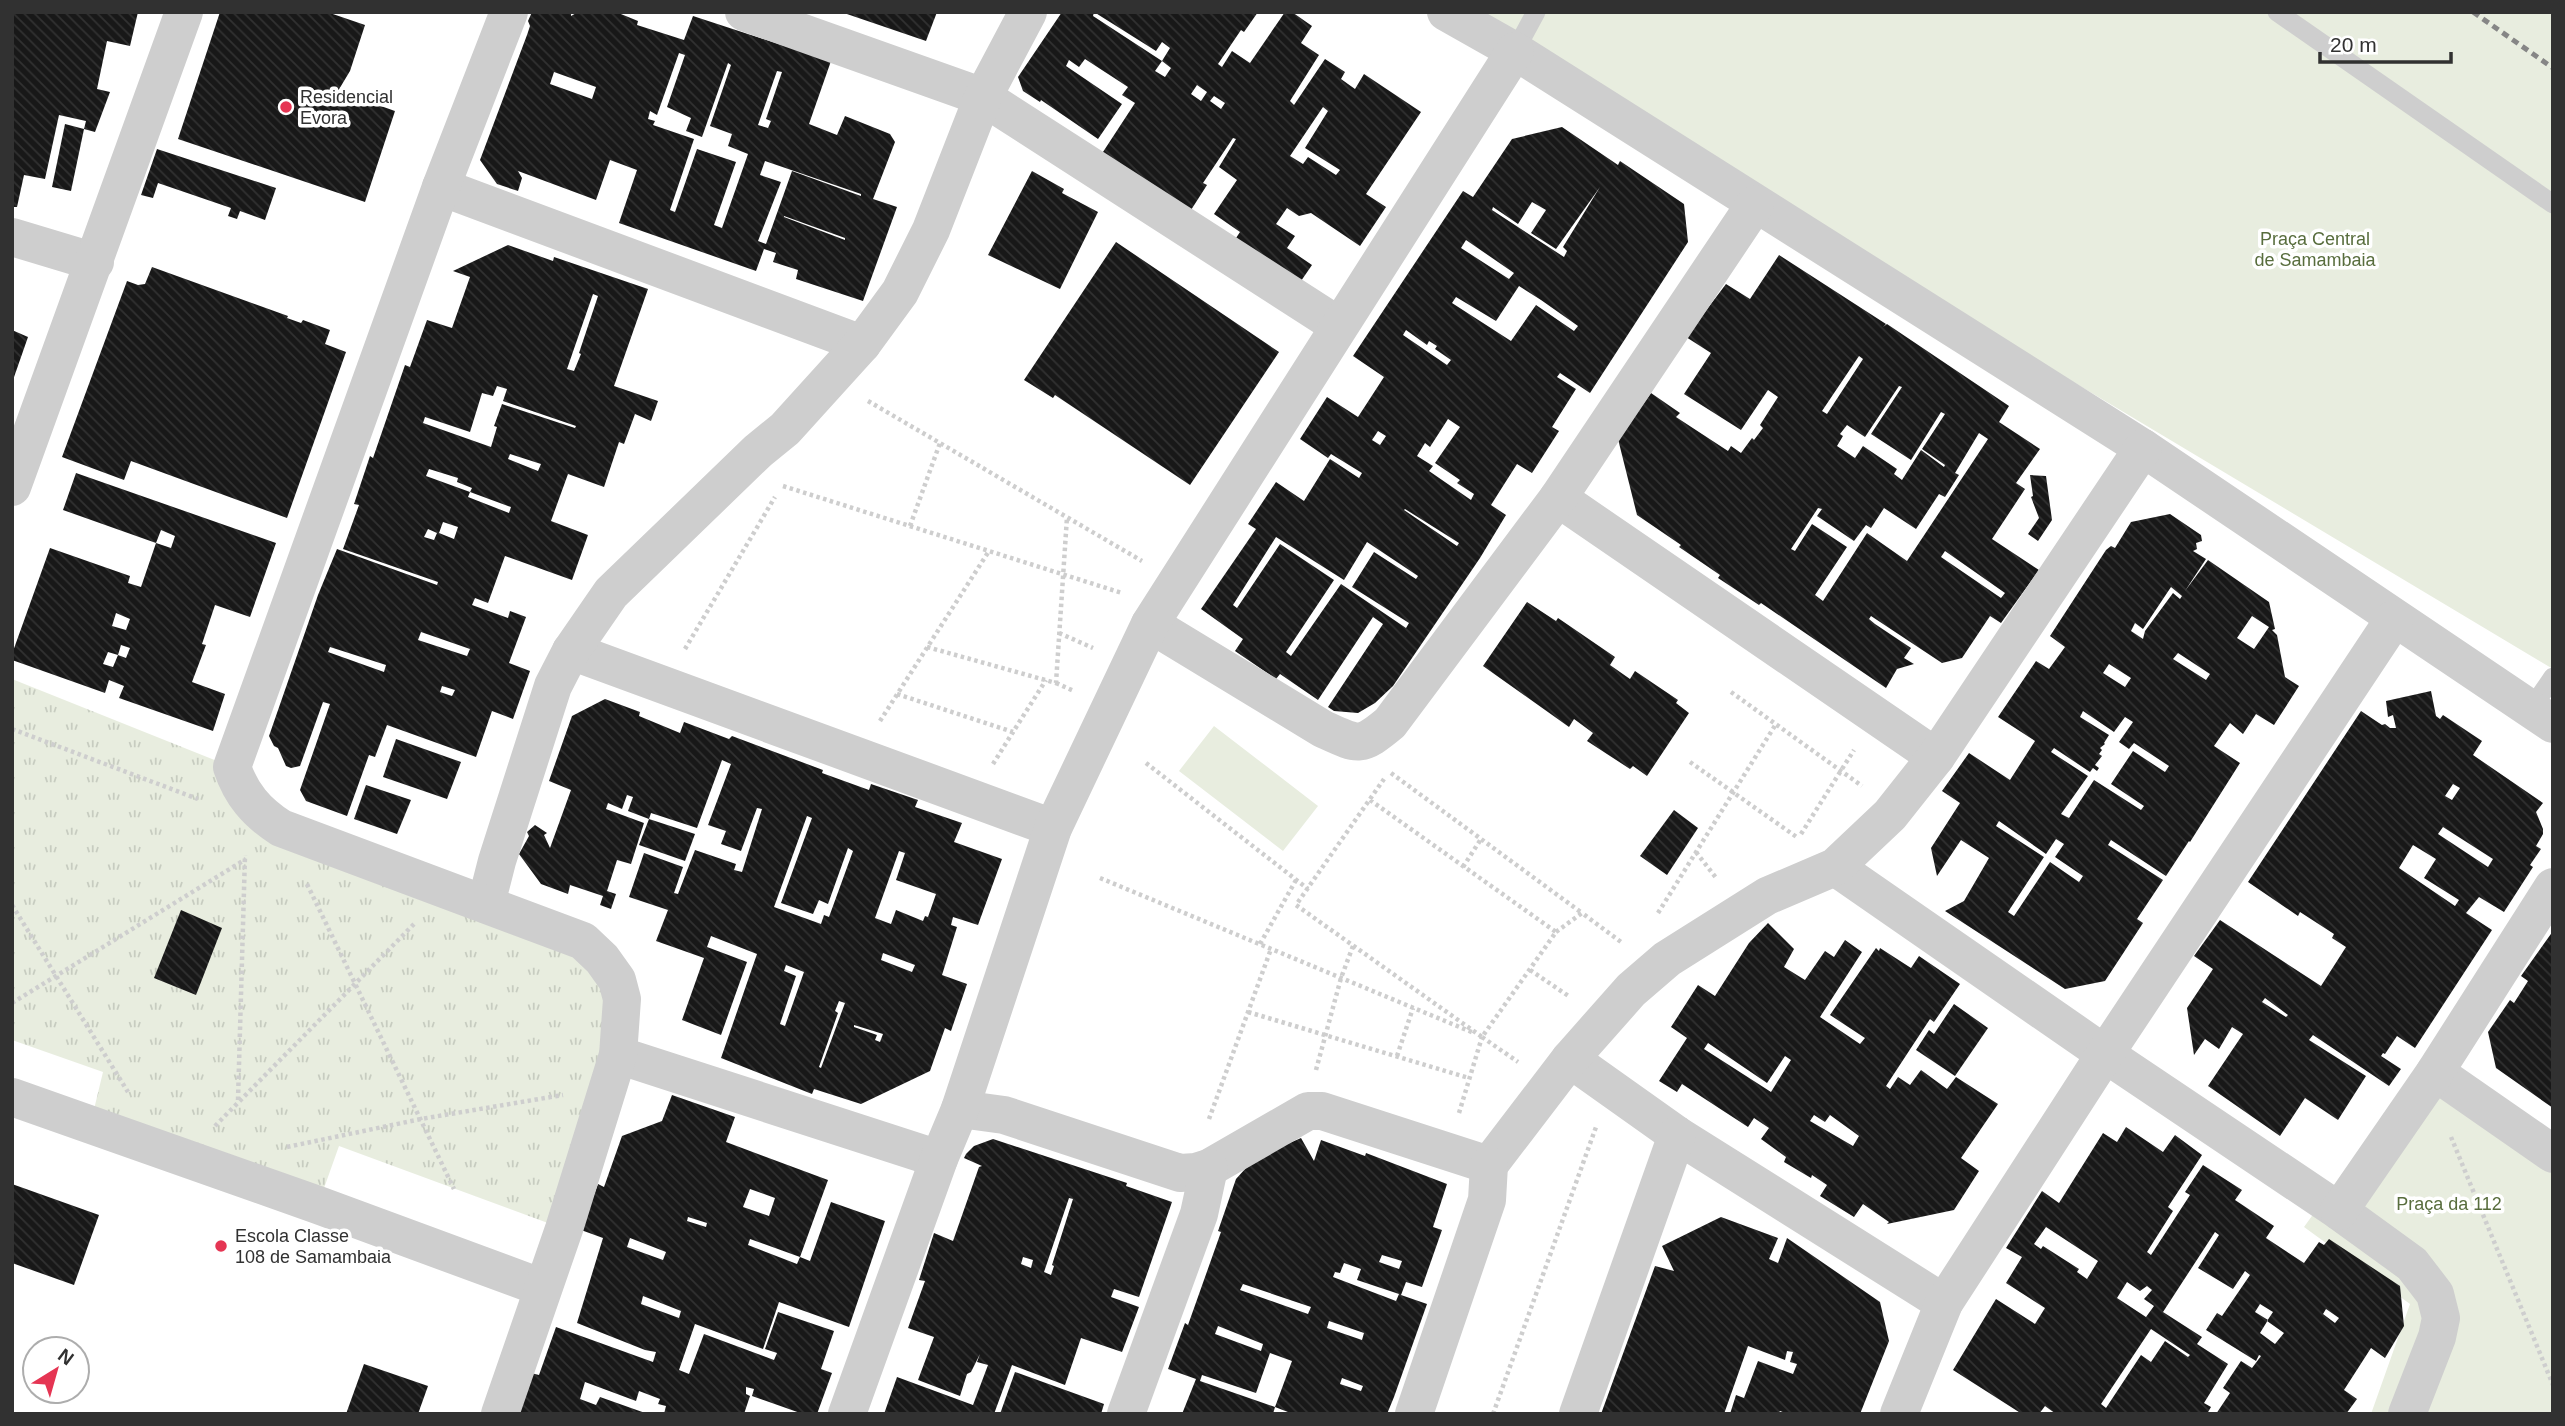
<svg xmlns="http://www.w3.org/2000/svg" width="2565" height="1426" viewBox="0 0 2565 1426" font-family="Arial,sans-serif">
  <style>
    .grass { fill: url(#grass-tufts) }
    .park { fill: #e8eddf }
    .building { fill: url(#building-back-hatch); fill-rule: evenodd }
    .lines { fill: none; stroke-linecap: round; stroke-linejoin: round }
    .path { stroke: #cecece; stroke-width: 4.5; stroke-dasharray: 3.5 3.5; stroke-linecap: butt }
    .service { stroke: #cecece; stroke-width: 19 }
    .minor { stroke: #cecece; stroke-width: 38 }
    .rail { stroke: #868686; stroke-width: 5; stroke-dasharray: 7 5; stroke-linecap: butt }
    .poi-dot { fill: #e53553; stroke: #fff; stroke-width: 2.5 }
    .labels { text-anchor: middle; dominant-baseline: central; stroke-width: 7; stroke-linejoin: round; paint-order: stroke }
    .poi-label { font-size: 18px; fill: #313131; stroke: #fff; text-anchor: start }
    .park-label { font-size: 18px; fill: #586d3d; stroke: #fff }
  </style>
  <defs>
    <pattern id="grass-tufts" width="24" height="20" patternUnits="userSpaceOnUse" patternTransform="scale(1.75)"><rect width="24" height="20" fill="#e8eddf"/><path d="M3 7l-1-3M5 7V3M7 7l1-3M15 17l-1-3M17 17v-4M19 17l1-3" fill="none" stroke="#c7ccc0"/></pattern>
    <pattern id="building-back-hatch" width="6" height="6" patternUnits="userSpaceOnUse" patternTransform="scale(1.75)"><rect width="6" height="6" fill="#181818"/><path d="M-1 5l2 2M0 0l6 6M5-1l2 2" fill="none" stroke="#313131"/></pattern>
  </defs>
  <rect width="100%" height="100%" fill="#fff"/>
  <path class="grass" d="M12 679 232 767 249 801 486 904 617 980 564 1229 339 1146 318 1205 90 1126 103 1072 12 1040Z"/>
  <g class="park">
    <path d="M1444 12H2553V669L1517 49Z"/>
    <path d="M1214 726 1318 806 1283 851 1179 771Z"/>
    <path d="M2428 1054 2553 1139V1414H2371L2410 1304 2304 1227Z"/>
  </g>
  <g class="building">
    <path d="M12 12H138L130 46 107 41 97 89 110 92 95 132 84 129 86 121 59 115 45 179 24 175 17 207H12Z"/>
    <path d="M220 12H327L365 25 350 71 338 91 395 111 365 202 178 139Z"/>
    <path d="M532 12H571V16L578 12H616L638 21 637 25 684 40 693 16 831 61 809 124 837 135 845 116 890 134 895 142 873 199 897 207 863 301 796 279 798 270 773 262 776 253 764 249 756 271 619 223 637 170 610 160 596 200 518 171 522 178 518 191 497 184 480 160 527 35 530 26 528 21ZM679 53 685 55 667 107 691 118 686 131 702 137 728 63 731 65 710 126 732 134 728 146 748 154 722 228 714 225 736 162 697 149 675 212 670 210 694 139 653 125 655 121 648 119 650 111 657 115ZM777 71 782 72 766 119 771 121 768 128 758 125ZM554 72 596 87 592 99 550 84ZM765 161 861 194V196L792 171 766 244 758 241 781 182 760 175ZM784 216 845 238V240L784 217Z"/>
    <path d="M841 12H937L926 41Z"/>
    <path d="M1062 12H1258L1244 32 1241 30 1218 64 1222 67 1232 51 1250 63 1285 12H1292L1312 26 1301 43 1319 55 1290 101 1294 105 1325 59 1345 72 1341 79 1355 89 1364 74 1421 112 1366 194 1386 207 1360 246 1311 213 1299 216 1287 208 1276 224 1295 236 1287 248 1312 265 1301 281 1236 238 1240 232 1214 214 1237 180 1219 167 1236 139 1233 138 1203 183 1207 185 1191 210 1101 155 1135 103 1122 95 1128 87 1085 59 1079 67 1069 60 1066 66 1122 104 1098 139 1041 100 1040 102 1023 91 1018 77ZM1094 12 1156 51 1162 42 1170 48 1162 61 1171 68 1165 77 1155 71 1162 61 1093 16ZM1197 85 1207 92 1201 101 1191 94ZM1214 96 1225 103 1221 109 1210 101ZM1323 107 1328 111 1305 148 1340 170 1336 175 1308 157 1303 164 1290 156Z"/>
    <path d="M65 124 84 129 71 191 52 187Z"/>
    <path d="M1562 127 1618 165 1620 161 1684 204 1688 242 1590 393 1560 373 1557 377 1576 389 1552 427 1559 431 1532 473 1517 464 1491 505 1506 515 1480 558 1393 686 1375 703 1358 713 1334 711 1328 707 1383 624 1373 617 1318 700 1280 674 1276 679 1235 651 1243 639 1201 609 1256 529 1248 524 1276 482 1304 501 1330 459 1359 478 1362 473 1331 454 1328 458 1300 439 1327 397 1358 417 1384 377 1353 356 1463 191 1473 197 1512 139ZM1600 187 1563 247 1567 251 1564 257 1492 210 1493 207 1518 224 1532 202 1546 210 1531 233 1556 249ZM1466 240 1514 273 1509 279 1461 248ZM1519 286 1541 300 1578 326 1574 331 1536 305 1511 341 1452 303 1456 297 1496 321ZM1406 330 1427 345 1429 341 1437 346 1435 349 1451 360 1447 365 1403 335ZM1448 419 1460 427 1435 463 1460 480 1457 483 1474 494 1471 500 1429 471 1433 466 1417 456 1425 443 1430 447ZM1378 431 1386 436 1380 445 1372 440ZM1405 509 1459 543 1457 546 1404 510ZM1276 537 1344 580 1367 542 1418 576 1416 579 1374 552 1352 587 1409 623 1406 628 1341 584 1291 656 1286 652 1334 580 1280 544 1237 608 1233 605Z"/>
    <path d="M157 149 276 188 265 220 240 211 237 219 228 216 231 208 158 183 153 198 141 195Z"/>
    <path d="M1032 171 1064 189 1062 193 1098 212 1060 289 988 255Z"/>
    <path d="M1116 242 1279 352 1190 485 1055 395 1053 398 1024 380Z"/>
    <path d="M508 245 553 261 554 257 648 289 614 386 658 401 651 421 635 414 624 444 619 442 604 487 568 474 551 521 588 535 572 580 505 556 488 603 475 598 472 605 508 618 510 611 526 617 509 663 530 671 513 719 492 711 476 757 387 725 375 757 369 755 347 816 306 801 300 790 330 704 323 702 300 766 291 768 286 766 278 748 274 746 269 736 318 595 337 549 437 585 438 582 343 549 359 505 354 504 370 456 373 458 405 365 410 367 427 320 452 328 470 277 453 271ZM593 294 598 296 579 353 581 354 574 371 567 369ZM497 386 507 389 503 401 576 426 575 428 502 404 494 426 497 427 491 447 423 423 425 417 470 432 482 393 493 396ZM510 454 541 464 538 471 508 459ZM429 469 458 478 457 482 472 488 470 492 426 476ZM470 492 511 507 509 513 468 497ZM443 522 458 527 454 539 439 533ZM428 529 437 533 434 540 424 537ZM421 632 470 649 467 656 418 640ZM330 647 386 665 384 672 328 652ZM442 686 455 690 452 696 440 692Z"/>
    <path d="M1779 255 1886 324 1883 327 1887 324 2009 406 1999 422 2040 449 2016 483 2025 489 1992 539 2039 570 2001 623 1990 616 1962 658 1942 663 1871 616 1869 619 1875 624 1911 648 1904 658 1914 664 1897 669 1886 688 1761 603 1759 605 1718 578 1720 575 1679 547 1681 545 1637 515 1618 439 1651 393 1680 413 1676 417 1728 451 1731 446 1741 453 1752 438 1754 440 1763 428 1760 425 1778 397 1768 390 1741 430 1684 394 1711 353 1686 337 1726 284 1750 299ZM1859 356 1863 359 1827 414 1822 411ZM1899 386 1902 387 1871 434 1911 460 1941 412 1945 414 1922 449 1945 465 1944 467 1921 450 1902 480 1894 474 1897 469 1863 446 1855 458 1837 446 1843 436 1840 434 1847 425 1865 437ZM1979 433 1988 439 1907 561 1867 533 1823 601 1815 595 1847 547 1812 524 1795 551 1791 549 1818 508 1822 509 1817 516 1854 541 1866 525 1871 528 1884 508 1916 529 1939 494 1945 497 1959 475 1955 473ZM1945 551 2005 593 2001 598 1941 557Z"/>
    <path d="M152 267 288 316 287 318 301 323 303 320 330 330 325 344 346 352 287 518 131 461 124 480 62 457 127 281 138 285 145 284Z"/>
    <path d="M12 330 28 337 13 380H12Z"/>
    <path d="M76 473 276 543 250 617 215 605 202 644 206 645 192 682 225 694 213 731 119 698 124 686 109 680 105 693 12 660V654L50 548 130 576 128 583 141 587 156 543 171 548 175 536 161 530 156 543 63 510ZM116 613 130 619 126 630 112 626ZM121 645 130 648 126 658 118 655 113 667 103 664 108 652 118 655Z"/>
    <path d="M2030 475 2046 476 2052 520 2038 541 2028 534 2039 518 2031 497 2033 496Z"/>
    <path d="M2170 514 2201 535 2202 541 2196 543 2197 549 2193 551 2206 559 2185 591 2208 560 2269 602 2275 629 2272 630 2277 635 2285 677 2299 686 2274 725 2256 714 2243 734 2230 723 2214 746 2240 763 2190 842 2189 841 2166 876 2111 840 2108 845 2163 880 2137 919 2143 923 2105 981 2065 989 1945 911 1964 901 1989 858 1961 840 1937 876 1931 848 1960 803 1942 791 1969 753 2010 780 2035 741 1998 717 2036 661 2049 669 2065 647 2050 636 2106 550 2111 546 2115 548 2131 522ZM2171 587 2182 596 2180 599 2173 593 2145 631 2143 639 2131 631 2135 623 2143 629ZM2252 616 2269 627 2254 649 2237 638ZM2178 653 2210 674 2206 680 2173 659ZM2109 664 2131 678 2125 687 2103 673ZM2083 711 2114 732 2125 717 2133 722 2119 742 2129 749 2134 743 2169 766 2165 772 2133 751 2111 784 2144 806 2141 810 2094 780 2069 818 2061 814 2088 776 2051 752 2054 748 2090 772 2093 768 2097 771 2099 768 2095 765 2102 756 2099 754 2102 750 2100 748 2105 744 2104 743 2109 735 2080 717ZM1999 821 2046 854 2056 839 2064 844 2055 857 2083 876 2079 882 2050 862 2014 916 2008 912 2044 857 1996 826Z"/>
    <path d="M1527 602 1556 621 1558 618 1615 657 1610 665 1630 679 1635 671 1678 700 1676 703 1689 713 1647 776 1633 766 1630 769 1587 741 1593 733 1574 719 1569 727 1483 666Z"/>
    <path d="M2431 691 2436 716 2440 719 2443 715 2482 741 2473 755 2543 803 2536 812 2543 829V834L2536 846 2541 849 2530 865 2533 867 2504 912 2479 897 2466 913 2492 930 2415 1048 2397 1036 2385 1054 2383 1053 2381 1056 2401 1069 2389 1086 2313 1035 2309 1040 2366 1076 2338 1120 2305 1098 2280 1136 2208 1086 2243 1034 2232 1027 2219 1049 2205 1039 2194 1055 2187 1008 2213 969 2194 956 2220 920 2321 986 2346 947 2332 938 2334 934 2300 912 2298 916 2248 882 2361 711 2382 725 2385 724 2390 728H2396L2393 715 2388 717 2386 701ZM2453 784 2460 788 2452 800 2445 796ZM2443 827 2493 859 2488 867 2438 834ZM2413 845 2436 859 2424 878 2459 900 2455 906 2399 868ZM2265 998 2288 1015 2286 1017 2262 1002Z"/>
    <path d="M605 699 640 712 639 716 680 733 684 722 729 739 732 736 823 770 822 773 869 790 871 784 918 800 915 807 962 823 954 842 1002 859 978 925 953 917 951 925 957 927 942 975 967 984 951 1031 945 1028 930 1071 861 1104 814 1089 812 1094 721 1058 757 954 711 936 707 947 747 962 721 1035 682 1020 704 958 656 941 668 910 629 897 644 853 683 867 674 893 678 894 695 850 736 864 734 870 742 872 762 809 757 808 741 851 721 844 726 831 708 825 731 764 722 760 697 828 651 813 649 819 628 811 633 797 627 795 622 809 608 803 606 809 644 823 631 864 617 860 607 891 616 894 611 909 600 905 603 896 570 885 568 894 541 884 519 854 529 836 527 832 535 825 547 833 544 835 550 848 571 790 549 781 572 716ZM807 816 812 818 781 903 813 914 819 900 828 904 848 848 853 851 829 917 824 915 821 924 774 907ZM899 851 905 853 896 880 936 894 928 917 925 916 923 921 896 910 891 924 875 918ZM883 953 915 965 912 972 881 960ZM786 965 804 972 785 1026 780 1024 796 976 784 971ZM839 1001 845 1003 821 1068 819 1067 838 1013 835 1011ZM854 1025 883 1034 880 1042 875 1040 877 1035 854 1027Z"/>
    <path d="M396 739 461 762 447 799 383 777Z"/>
    <path d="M366 785 411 800 397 834 354 819Z"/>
    <path d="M1674 810 1698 828 1667 875 1640 856Z"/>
    <path d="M649 819 695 834 685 861 639 845Z"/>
    <path d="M181 910 222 928 196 995 154 978Z"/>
    <path d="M1768 923 1794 949 1784 967 1805 980 1825 951 1834 957 1845 940 1862 952 1820 1017 1860 1044 1865 1038 1830 1015 1876 948 1879 951 1880 948 1911 968 1919 956 1960 984 1934 1022 1930 1019 1886 1086 1890 1089 1898 1077 1910 1085 1921 1070 1947 1089 1956 1077 1998 1104 1961 1158 1979 1171 1954 1210 1887 1224 1889 1222 1863 1204 1854 1217 1820 1196 1827 1185 1812 1175 1811 1178 1784 1162 1786 1157 1761 1139 1769 1128 1754 1118 1748 1127 1682 1084 1677 1092 1659 1081 1687 1038 1671 1027 1698 985 1715 996 1749 943ZM1708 1043 1767 1083 1785 1056 1791 1060 1771 1092 1704 1049ZM1814 1115 1825 1122 1830 1115 1859 1136 1853 1146 1810 1121Z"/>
    <path d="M2553 931V1108L2496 1068 2488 1032 2510 1000 2514 1003 2528 981 2521 976Z"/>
    <path d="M1954 1004 1988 1028 1955 1076 1916 1050 1929 1030 1934 1034Z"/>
    <path d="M672 1095 735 1117 726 1142 828 1180 800 1257 810 1261 831 1202 885 1221 849 1327 779 1302 763 1349 695 1324 679 1370 689 1374 704 1334 774 1360 777 1353 765 1349 778 1312 834 1331 821 1369 832 1373 817 1414H803L752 1396 754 1389 746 1387V1394L750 1396 744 1414H664L666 1406 658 1404 660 1399 639 1391 636 1401 585 1382 580 1399 596 1405 600 1397 648 1414H516L531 1373 539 1375 556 1327 653 1362 656 1352 645 1350 577 1323 603 1238 581 1230 598 1184 604 1187 622 1136 662 1121ZM750 1189 775 1198 769 1216 743 1207ZM688 1217 707 1223 706 1227 687 1221ZM630 1238 666 1252 663 1260 627 1247ZM750 1239 800 1257 797 1264 748 1245ZM643 1296 681 1311 679 1318 641 1304Z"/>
    <path d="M2126 1127 2163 1152 2175 1135 2202 1155 2168 1207 2173 1211 2147 1252 2151 1255 2190 1195 2185 1192 2203 1165 2242 1190 2235 1200 2274 1226 2266 1238 2304 1263 2319 1242 2324 1245 2329 1239 2400 1286 2404 1326 2385 1358 2371 1348 2344 1390 2357 1399 2346 1414H2216L2230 1393 2223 1388 2241 1361 2252 1368 2261 1356 2259 1355 2256 1361 2206 1330 2217 1313 2222 1316 2250 1275 2245 1271 2233 1289 2198 1268 2219 1235 2215 1232 2163 1312 2202 1337 2197 1344 2228 1364 2204 1403 2211 1407 2207 1414H2056L2045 1406 2039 1414H2022L1953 1370 1996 1299 2035 1324 2045 1308 2006 1283 2022 1257 2006 1248 2042 1191 2059 1203 2103 1133 2117 1142ZM2046 1227 2098 1261 2087 1279 2077 1272 2079 1269 2043 1246 2041 1249 2034 1244ZM2127 1282 2140 1291 2147 1286 2152 1290 2144 1299 2154 1306 2146 1317 2117 1298ZM2260 1304 2273 1312 2267 1321 2284 1333 2275 1344 2260 1333 2268 1320 2255 1312ZM2326 1309 2339 1318 2335 1323 2323 1314ZM2151 1329 2190 1355 2188 1357 2165 1341 2151 1362 2141 1355 2106 1408 2101 1404Z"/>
    <path d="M1301 1138 1314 1161 1321 1140 1365 1156 1366 1153 1447 1184 1433 1227 1442 1230 1422 1287 1406 1282 1401 1295 1427 1304 1394 1397 1387 1414H1293L1275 1407 1292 1361 1270 1353 1256 1393 1202 1375 1200 1381 1275 1407 1273 1414H1182L1196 1379 1168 1369 1185 1323 1188 1325 1221 1232 1218 1231 1236 1179 1255 1158ZM1382 1255 1402 1261 1399 1269 1379 1262ZM1344 1263 1361 1269 1357 1280 1399 1294 1396 1301 1333 1277 1335 1272 1340 1273ZM1243 1284 1311 1307 1308 1314 1240 1290ZM1329 1321 1364 1333 1362 1340 1327 1328ZM1218 1326 1263 1344 1261 1351 1215 1334ZM1342 1378 1363 1386 1361 1391 1340 1384Z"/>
    <path d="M993 1139 1127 1183 1126 1186 1172 1202 1139 1297 1114 1289 1111 1297 1139 1307 1122 1352 1081 1338 1065 1385 1012 1365 994 1414H884L897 1377 973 1405 988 1365 977 1362 980 1354 971 1372 967 1374 960 1396 918 1380 934 1337 908 1328 925 1281 919 1280 934 1233 953 1241 979 1167 982 1166 964 1158 966 1154 974 1146ZM1069 1198 1073 1199 1052 1265 1054 1266 1051 1275 1044 1272ZM1023 1257 1033 1260 1031 1268 1021 1264Z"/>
    <path d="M12 1184 99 1215 74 1285 12 1263Z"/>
    <path d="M1721 1217 1778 1238 1769 1259 1778 1263 1787 1238 1880 1302 1889 1341 1860 1414H1788L1780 1411 1778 1414H1730L1736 1395 1744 1398 1758 1361 1793 1374 1797 1364 1790 1362 1793 1352 1787 1351 1785 1360 1748 1346 1724 1414H1601L1655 1266 1674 1271 1662 1246Z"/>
    <path d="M364 1364 428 1386 418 1414H346Z"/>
    <path d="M1015 1372 1104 1404 1101 1414H1000Z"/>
  </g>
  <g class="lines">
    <g class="path">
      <path d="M868 401 1142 561"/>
      <path d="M783 486 1122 593"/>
      <path d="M910 526 940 443"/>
      <path d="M1059 633 1093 648"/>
      <path d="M927 647 1056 683 1067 517"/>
      <path d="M685 649 775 497"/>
      <path d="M1056 683 1074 691"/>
      <path d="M1731 692 1862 786"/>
      <path d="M897 694 1013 732 1046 680"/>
      <path d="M880 721 989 551"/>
      <path d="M12 729 198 799"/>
      <path d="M1690 762 1798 838"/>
      <path d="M1146 763 1308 889"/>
      <path d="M993 764 1013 732"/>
      <path d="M1391 773 1582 913"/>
      <path d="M1370 800 1556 932 1482 1037 1296 905 1384 779"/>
      <path d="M1801 834 1854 750"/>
      <path d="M1696 852 1717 879"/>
      <path d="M1463 867 1481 839"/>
      <path d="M1100 878 1474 1033"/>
      <path d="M307 884 454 1189"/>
      <path d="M12 905 128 1092"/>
      <path d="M1658 913 1776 724"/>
      <path d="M1556 932 1582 913 1621 942"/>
      <path d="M1260 944 1296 880"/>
      <path d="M1530 970 1570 997"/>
      <path d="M12 1003 246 859"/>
      <path d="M1248 1012 1469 1078"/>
      <path d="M1482 1037 1518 1062"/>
      <path d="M1397 1056 1413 1008"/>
      <path d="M1316 1070 1341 978 1353 946"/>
      <path d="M238 1100 245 855"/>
      <path d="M1459 1113 1482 1037"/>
      <path d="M1209 1119 1271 949"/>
      <path d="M215 1126 415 923"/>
      <path d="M2451 1137 2553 1385"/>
      <path d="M287 1147 421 1119 563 1095"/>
      <path d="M1493 1414 1596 1127"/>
    </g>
    <g class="service">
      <path d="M2277 12 2553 204"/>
      <path d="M1515 51 1536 12"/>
      <path d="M2531 709 2553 677"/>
    </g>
    <g class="minor">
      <path d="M744 12 983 97 1339 326"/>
      <path d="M1446 12 1515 51 2143 448 2553 724"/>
      <path d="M441 187 862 344"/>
      <path d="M12 237 95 262"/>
      <path d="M12 487 184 12"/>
      <path d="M1558 498 1936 757"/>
      <path d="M1150 624 1323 729C1358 745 1360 748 1390 723L1558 498 1755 204"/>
      <path d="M571 651 1053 828"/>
      <path d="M1835 867 2105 1054 2339 1211 2412 1264 2435 1294 2441 1318 2437 1337 2407 1414"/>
      <path d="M486 904 497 861 553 686 571 651 611 593 758 451 785 429 862 344 900 292 931 230 983 97 1028 12"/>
      <path d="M618 1055 939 1159"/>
      <path d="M1570 1059 1677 1135 1944 1303"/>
      <path d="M2435 1072 2553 1154"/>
      <path d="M12 1097 318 1205 543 1288"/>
      <path d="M960 1109 1004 1115 1180 1173 1196 1172 1209 1168 1308 1111H1322L1489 1165 1570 1059 1631 990 1667 959 1767 896 1835 867 1890 815 1936 757 2143 448"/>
      <path d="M2339 1211 2435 1072 2553 887"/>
      <path d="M500 1414 564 1229 618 1055 622 999 617 980 602 959 583 941 281 828C256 812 241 794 232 767L441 187 509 12"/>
      <path d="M847 1414 939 1159 960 1109 1053 828 1150 624 1515 51"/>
      <path d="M1126 1414 1199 1214 1209 1168"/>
      <path d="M1414 1414 1487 1200 1489 1165"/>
      <path d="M1578 1414 1677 1135"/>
      <path d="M1899 1414 1944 1303 2105 1054 2394 619"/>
    </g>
    <path class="rail" d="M2473 12 2553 68"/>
  </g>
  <g class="poi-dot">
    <circle cx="286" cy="107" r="7"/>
    <circle cx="221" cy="1246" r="7"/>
  </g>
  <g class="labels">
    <g class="poi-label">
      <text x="300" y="97">Residencial<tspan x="300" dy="21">Evora</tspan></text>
      <text x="235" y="1236">Escola Classe<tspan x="235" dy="21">108 de Samambaia</tspan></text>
    </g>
    <g class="park-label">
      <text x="2315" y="239">Praça Central<tspan x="2315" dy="21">de Samambaia</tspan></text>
      <text x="2449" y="1204">Praça da 112</text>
    </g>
  </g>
  <rect width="2565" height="1426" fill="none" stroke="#313131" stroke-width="28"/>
  <g transform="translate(56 1370) rotate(37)"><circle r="33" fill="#ffffff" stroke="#adadad" stroke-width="2"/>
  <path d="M0-5L12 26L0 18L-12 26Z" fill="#e53553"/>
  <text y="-10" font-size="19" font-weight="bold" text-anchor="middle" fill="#313131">N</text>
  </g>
  <path d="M2320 52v10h131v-10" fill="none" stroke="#313131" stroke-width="3.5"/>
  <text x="2330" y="52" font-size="21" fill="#313131" stroke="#ffffff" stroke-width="5" paint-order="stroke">20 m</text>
</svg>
